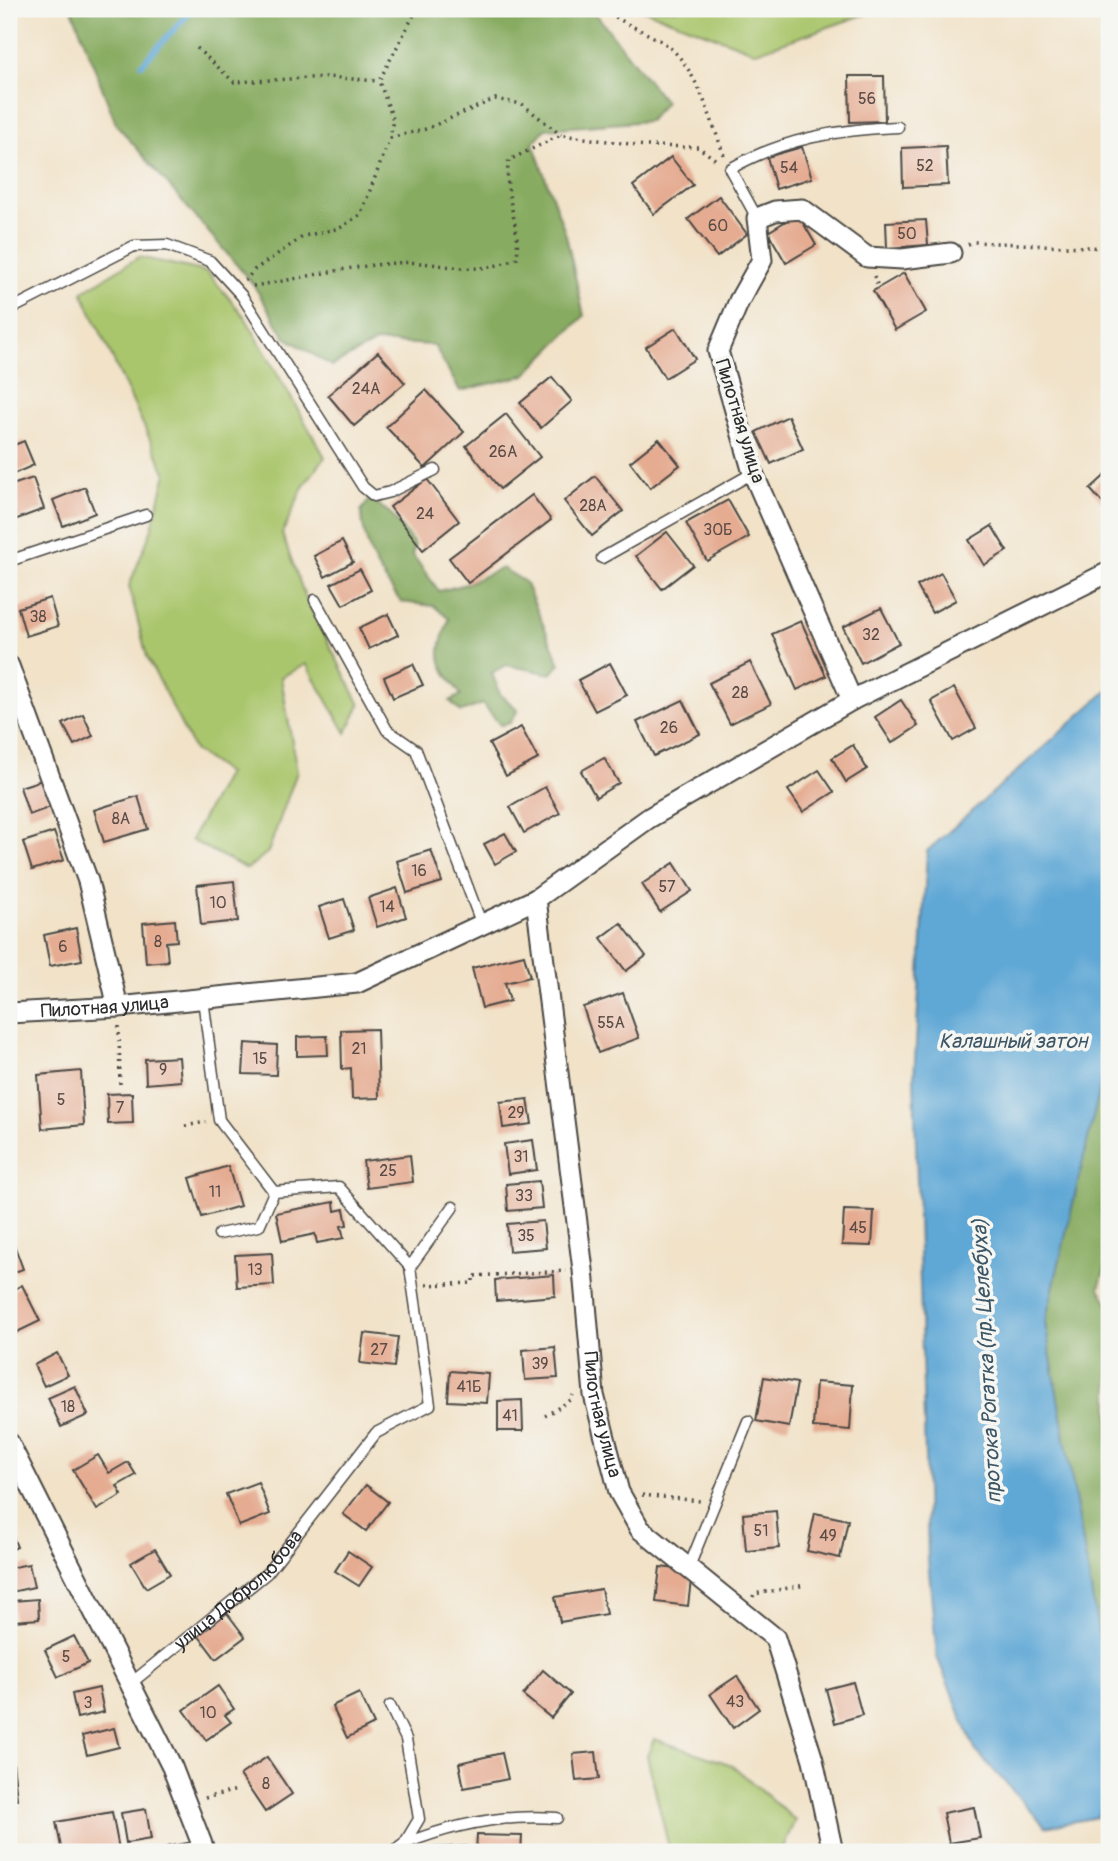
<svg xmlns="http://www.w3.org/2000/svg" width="1118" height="1861" viewBox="0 0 1118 1861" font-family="Pangolin,sans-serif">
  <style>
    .green { fill: #aac66d; stroke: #6a784c; stroke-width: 2 }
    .forest { fill: #87ab60; stroke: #596b46; stroke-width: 2 }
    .water { fill: #5ea7d5; stroke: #446980; stroke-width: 2 }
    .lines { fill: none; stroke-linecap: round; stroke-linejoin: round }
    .stream { stroke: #5ea7d5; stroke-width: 6 }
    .building { fill: #e5ac92 }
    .service-casing { stroke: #494643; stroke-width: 13 }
    .minor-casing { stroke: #494643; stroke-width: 23 }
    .path { stroke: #494643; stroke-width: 3.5; stroke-dasharray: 2 5; stroke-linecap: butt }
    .service { stroke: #fff; stroke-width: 10 }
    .minor { stroke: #fff; stroke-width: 19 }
    .labels { text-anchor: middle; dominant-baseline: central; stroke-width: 7; stroke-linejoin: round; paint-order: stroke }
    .number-label { font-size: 16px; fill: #5a4b45 }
    .street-label { font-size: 19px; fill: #2b2b2b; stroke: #f6f6f2 }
    .water-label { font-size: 21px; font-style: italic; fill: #3d5666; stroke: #f6f6f2 }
  </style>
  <rect width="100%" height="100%" fill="#f6f6f2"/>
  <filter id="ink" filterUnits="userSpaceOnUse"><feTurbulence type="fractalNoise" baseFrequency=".0143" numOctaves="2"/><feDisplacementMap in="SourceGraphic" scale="14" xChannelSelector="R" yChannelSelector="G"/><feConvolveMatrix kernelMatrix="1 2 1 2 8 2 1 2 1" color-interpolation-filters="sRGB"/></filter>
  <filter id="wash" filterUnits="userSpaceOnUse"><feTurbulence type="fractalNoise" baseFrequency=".00686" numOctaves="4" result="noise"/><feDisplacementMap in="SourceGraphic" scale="28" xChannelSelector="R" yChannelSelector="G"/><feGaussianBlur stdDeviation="1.57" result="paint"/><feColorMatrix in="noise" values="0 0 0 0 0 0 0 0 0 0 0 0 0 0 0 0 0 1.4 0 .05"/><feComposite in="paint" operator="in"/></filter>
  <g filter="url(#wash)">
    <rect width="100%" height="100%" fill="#f1e2c8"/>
    <g class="green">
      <path d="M641 9H868L869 13 756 52Z"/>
      <path d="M139 257 207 272 245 317 325 457 303 487 282 534 306 599 360 705 346 733 306 664 281 677 297 772 268 852 247 869 191 840 227 773 194 750 147 657 129 586 151 531 166 474 82 292Z"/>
      <path d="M654 1739 732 1765 795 1820 781 1852H670L647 1756Z"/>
    </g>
    <g class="forest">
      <path d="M72 9H592L665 102 649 121 545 129 533 143 566 235 584 316 525 375 460 391 434 345 376 342 332 366 285 337 253 284 116 124Z"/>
      <path d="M370 499 390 513 415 545 412 554 439 591 463 585 502 568 525 582 560 664 551 674 506 665 492 673 500 694 518 710 510 723 500 725 483 704 461 712 450 701 461 695C437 661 434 659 449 619L434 606 401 602C377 569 365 552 361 511Z"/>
      <path d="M1109 1069V1256L1099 1288 1109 1305V1694L1045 1323 1103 1074Z"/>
    </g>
    <path class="water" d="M1109 689V1069L1103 1075 1045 1323 1109 1694V1795L1097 1817 1046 1827 975 1750 937 1657 928 1561 914 1078 927 851Z"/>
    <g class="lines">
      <path class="stream" d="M142 64 193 9"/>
    </g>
    <g id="blocks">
      <g class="building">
        <path d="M849 76H884L885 121 850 122Z"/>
        <path d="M946 146 948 185 903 187 902 148Z"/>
        <path d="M802 147 812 178 776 189 767 157Z"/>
        <path d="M671 157 693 185 654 214 633 186Z"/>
        <path d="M719 196 747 234 717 257 688 219Z"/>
        <path d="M798 214 816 245 786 263 768 232Z"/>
        <path d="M926 220 928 245 887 248 886 222Z"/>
        <path d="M904 273 926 312 895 330 873 291Z"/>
        <path d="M676 328 695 359 665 378 646 347Z"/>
        <path d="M378 352 405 383 354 426 328 395Z"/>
        <path d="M552 377 572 401 541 428 520 403Z"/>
        <path d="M426 390 464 432 425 468 386 427Z"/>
        <path d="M506 414 540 457 500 489 466 446Z"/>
        <path d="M788 416 803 449 771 464 756 432Z"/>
        <path d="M659 439 680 465 650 488 630 462Z"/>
        <path d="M24 441 34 465 9 476V447Z"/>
        <path d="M1109 472V510L1090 489Z"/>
        <path d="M595 476 623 511 592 536 564 501Z"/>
        <path d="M33 478 44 509 9 522V486Z"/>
        <path d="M427 479 459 521 423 550 390 507Z"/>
        <path d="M85 487 95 513 63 526 53 500Z"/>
        <path d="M532 495 551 520 468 583 449 558Z"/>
        <path d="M728 500 749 537 707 561 686 523Z"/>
        <path d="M992 526 1007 551 984 565 969 540Z"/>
        <path d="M667 532 693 565 662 589 636 556Z"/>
        <path d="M342 541 353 562 325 577 314 556Z"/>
        <path d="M360 569 371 590 343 605 331 584Z"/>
        <path d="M941 573 956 600 932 613 917 586Z"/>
        <path d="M50 598 58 626 26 636 18 608Z"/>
        <path d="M881 608 899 643 861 663 843 627Z"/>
        <path d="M388 614 398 635 369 649 359 628Z"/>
        <path d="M801 621 826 676 797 690 772 634Z"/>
        <path d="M750 662 771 704 730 724 709 683Z"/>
        <path d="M610 663 627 695 595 711 578 680Z"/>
        <path d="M413 664 423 685 393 698 384 677Z"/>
        <path d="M954 688 976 728 953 741 931 701Z"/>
        <path d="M683 700 700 734 654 756 637 722Z"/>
        <path d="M901 700 918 726 892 743 875 717Z"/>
        <path d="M83 714 93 736 74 745 63 724Z"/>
        <path d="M521 727 538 759 506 776 489 744Z"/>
        <path d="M853 745 867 769 846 782 832 758Z"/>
        <path d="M604 758 619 783 596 797 581 771Z"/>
        <path d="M819 770 834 792 803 812 788 790Z"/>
        <path d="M42 780 51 807 29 815 20 787Z"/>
        <path d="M545 787 560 813 524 833 510 807Z"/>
        <path d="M138 796 148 829 104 842 94 810Z"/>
        <path d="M54 832 64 860 32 870 23 842Z"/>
        <path d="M505 833 516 852 495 864 484 844Z"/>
        <path d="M431 850 442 882 407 893 397 861Z"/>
        <path d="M674 863 692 891 660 912 642 884Z"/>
        <path d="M234 881 238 921 201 925 197 885Z"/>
        <path d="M397 888 406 917 377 927 368 898Z"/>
        <path d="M344 899 354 930 329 938 319 907Z"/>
        <path d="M175 920 177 941 166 942 168 961 146 963 143 923Z"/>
        <path d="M621 923 646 956 626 971 601 938Z"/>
        <path d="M76 928 82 960 50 966 44 935Z"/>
        <path d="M524 955 530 977 505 983 510 1001 482 1008 472 968Z"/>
        <path d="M623 993 639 1038 598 1053 583 1007Z"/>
        <path d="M377 1029 379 1098 352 1099 351 1068 342 1069 341 1030Z"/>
        <path d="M327 1036 328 1055 297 1056V1037Z"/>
        <path d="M245 1043 277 1045 276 1075 243 1074Z"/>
        <path d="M179 1057 181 1081 146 1084 145 1059Z"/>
        <path d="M81 1071 84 1125 42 1129 38 1075Z"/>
        <path d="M132 1093 133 1123 108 1124 107 1094Z"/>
        <path d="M528 1099 532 1124 503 1128 500 1102Z"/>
        <path d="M533 1140 537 1170 508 1174 504 1144Z"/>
        <path d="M410 1155 413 1182 367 1188 363 1161Z"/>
        <path d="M228 1166 240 1206 202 1217 190 1178Z"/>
        <path d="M539 1181 542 1208 508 1211 506 1184Z"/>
        <path d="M334 1202 335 1211 344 1209 347 1225 341 1226 344 1238 317 1243 315 1234 282 1241 276 1213Z"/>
        <path d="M844 1210 874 1211 872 1246 842 1245Z"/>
        <path d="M543 1221 546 1248 509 1251 507 1224Z"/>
        <path d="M9 1231 23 1269 9 1274Z"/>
        <path d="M272 1253 274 1285 237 1287 235 1255Z"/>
        <path d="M554 1275 555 1296 496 1301 495 1280Z"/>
        <path d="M22 1285 40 1321 9 1336V1292Z"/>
        <path d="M364 1333 398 1337 394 1367 360 1363Z"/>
        <path d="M555 1347 558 1378 525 1380 523 1350Z"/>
        <path d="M57 1353 68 1375 44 1386 34 1365Z"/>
        <path d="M450 1371 489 1374 487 1403 448 1401Z"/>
        <path d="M764 1377 797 1383 789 1427 756 1421Z"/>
        <path d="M816 1382 853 1385 850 1430 813 1427Z"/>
        <path d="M75 1386 88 1415 61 1427 48 1398Z"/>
        <path d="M522 1400 523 1431H498V1401Z"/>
        <path d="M98 1455 109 1473 128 1462 136 1475 117 1486 122 1495 97 1510 73 1470Z"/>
        <path d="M258 1482 270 1514 239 1526 226 1494Z"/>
        <path d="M366 1485 388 1502 366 1531 343 1514Z"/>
        <path d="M776 1511 779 1548 746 1551 743 1514Z"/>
        <path d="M815 1513 848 1520 840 1558 807 1551Z"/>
        <path d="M9 1528 17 1547 9 1551Z"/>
        <path d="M155 1549 170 1574 146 1588 131 1563Z"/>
        <path d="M348 1551 372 1567 359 1586 335 1571Z"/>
        <path d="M29 1564 34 1587 11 1592 9 1568Z"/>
        <path d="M660 1567 692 1571 688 1606 656 1602Z"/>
        <path d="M601 1589 606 1614 560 1622 555 1597Z"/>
        <path d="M38 1599 39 1619 14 1621 12 1601Z"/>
        <path d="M227 1613 245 1637 216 1659 198 1635Z"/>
        <path d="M74 1636 88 1663 58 1677 45 1650Z"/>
        <path d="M543 1670 571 1694 551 1718 523 1695Z"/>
        <path d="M737 1676 759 1709 733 1728 710 1694Z"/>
        <path d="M853 1682 862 1715 835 1723 826 1689Z"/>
        <path d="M218 1686 234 1709 225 1715 231 1722 206 1740 184 1710Z"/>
        <path d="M99 1688 104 1712 77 1718 72 1694Z"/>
        <path d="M359 1693 374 1724 347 1738 332 1706Z"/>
        <path d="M114 1728 119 1747 87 1755 82 1736Z"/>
        <path d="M9 1744H11L17 1799 9 1800Z"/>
        <path d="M596 1752 599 1779 576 1781 573 1754Z"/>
        <path d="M502 1753 508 1779 464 1788 459 1763Z"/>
        <path d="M267 1757 292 1794 265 1812 240 1775Z"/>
        <path d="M974 1807 980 1838 949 1843 943 1813Z"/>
        <path d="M146 1809 151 1839 126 1843 121 1813Z"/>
        <path d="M112 1812 119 1849 62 1852 56 1822Z"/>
        <path d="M477 1835 522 1836 521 1852H476Z"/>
        <path d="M466 1846V1852H431L430 1848Z"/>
      </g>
    </g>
  </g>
  <g filter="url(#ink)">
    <use href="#blocks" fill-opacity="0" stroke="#494643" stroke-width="2"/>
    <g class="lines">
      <g class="service-casing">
        <g id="service">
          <path d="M757 218 730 169C782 139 839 129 898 127"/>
          <path d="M9 310 134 246 167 245 210 261 242 296 363 487 374 496 390 492 435 470"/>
          <path d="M602 558 753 473"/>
          <path d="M9 561 146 515"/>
          <path d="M315 600 387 730 416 750 482 925"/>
          <path d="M219 1234 259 1226 274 1192"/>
          <path d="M410 1267 453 1207"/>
          <path d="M689 1567 748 1421"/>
          <path id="s1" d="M130 1684 267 1573 376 1433 430 1405 410 1267 339 1187 274 1192 219 1120 203 999"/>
          <path d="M390 1706 406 1739 419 1819 404 1844 393 1852"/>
          <path d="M404 1844C452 1825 506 1814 557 1818"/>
          <path d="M169 1852 203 1846"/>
        </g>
      </g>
      <g class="minor-casing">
        <g id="minor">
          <path d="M9 666 88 881 118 1007"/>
          <path d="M852 700 753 473 718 351 739 301 762 260 757 218 775 211 802 209 867 257 902 259 951 253"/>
          <path id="s2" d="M536 899 583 1270 594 1395 619 1492 640 1529 775 1638 813 1760 833 1852"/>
          <path id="s3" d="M9 1013 118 1007 357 983 536 899 649 818 852 700 1109 572"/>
          <path d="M9 1443 172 1767 205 1852"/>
        </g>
      </g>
      <g class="path">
        <path d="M604 9C622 23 641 30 661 41 696 62 711 121 725 158"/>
        <path d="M197 48 234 82 326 77 379 81"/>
        <path d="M390 138 426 129 495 99 522 104 561 135"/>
        <path d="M968 244 974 242 1109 248"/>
        <path d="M874 276 878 287"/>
        <path d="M245 281 254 270 304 236 340 228 361 214 390 138 393 119 379 81 417 9"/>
        <path d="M253 286C300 279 348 266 396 263 441 259 469 280 517 258 521 225 502 193 509 160L561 135 645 146 698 147 719 162"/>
        <path d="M119 1026 120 1086"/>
        <path d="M185 1126 206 1122"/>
        <path d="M426 1285 473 1283V1276L566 1271"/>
        <path d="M545 1416 571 1400 573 1395"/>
        <path d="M642 1495 700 1501"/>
        <path d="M753 1597 754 1594 806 1585"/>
        <path d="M205 1798 237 1790"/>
      </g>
      <use href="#service" class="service"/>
      <use href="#minor" class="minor"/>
    </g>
  </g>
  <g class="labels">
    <g class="number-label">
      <text x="867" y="99">56</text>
      <text x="925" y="166">52</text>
      <text x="789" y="168">54</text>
      <text x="718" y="226">60</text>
      <text x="907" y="234">50</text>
      <text x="366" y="389">24А</text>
      <text x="503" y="452">26А</text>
      <text x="593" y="506">28А</text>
      <text x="425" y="514">24</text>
      <text x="718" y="530">30Б</text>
      <text x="38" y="617">38</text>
      <text x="871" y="635">32</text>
      <text x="740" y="693">28</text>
      <text x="669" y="728">26</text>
      <text x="121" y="819">8А</text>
      <text x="419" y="871">16</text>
      <text x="667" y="887">57</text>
      <text x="218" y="903">10</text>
      <text x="387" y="907">14</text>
      <text x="158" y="942">8</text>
      <text x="63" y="947">6</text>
      <text x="611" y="1023">55А</text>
      <text x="359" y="1049">21</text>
      <text x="260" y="1059">15</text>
      <text x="163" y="1070">9</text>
      <text x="61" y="1100">5</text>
      <text x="120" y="1108">7</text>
      <text x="516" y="1113">29</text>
      <text x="521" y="1157">31</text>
      <text x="388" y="1171">25</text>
      <text x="215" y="1192">11</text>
      <text x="524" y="1196">33</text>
      <text x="858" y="1228">45</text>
      <text x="526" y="1236">35</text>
      <text x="255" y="1270">13</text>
      <text x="379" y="1350">27</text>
      <text x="540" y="1364">39</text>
      <text x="469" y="1387">41Б</text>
      <text x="68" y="1407">18</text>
      <text x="510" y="1416">41</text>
      <text x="761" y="1531">51</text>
      <text x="828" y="1536">49</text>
      <text x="66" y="1657">5</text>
      <text x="735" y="1702">43</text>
      <text x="88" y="1703">3</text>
      <text x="208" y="1713">10</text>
      <text x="266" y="1784">8</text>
    </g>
    <g class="street-label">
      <text transform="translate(740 421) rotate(73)">Пилотная улица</text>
      <text stroke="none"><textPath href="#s3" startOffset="96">Пилотная улица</textPath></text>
      <text stroke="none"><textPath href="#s2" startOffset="520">Пилотная улица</textPath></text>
      <text stroke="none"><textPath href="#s1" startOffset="144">улица Добролюбова</textPath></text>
    </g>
    <g class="water-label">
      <text x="1013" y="1041">Калашный затон</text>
      <text transform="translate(987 1361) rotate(-93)">протока Рогатка (пр. Целебуха)</text>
    </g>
  </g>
  <rect width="1118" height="1861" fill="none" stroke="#f6f6f2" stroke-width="35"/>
</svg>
